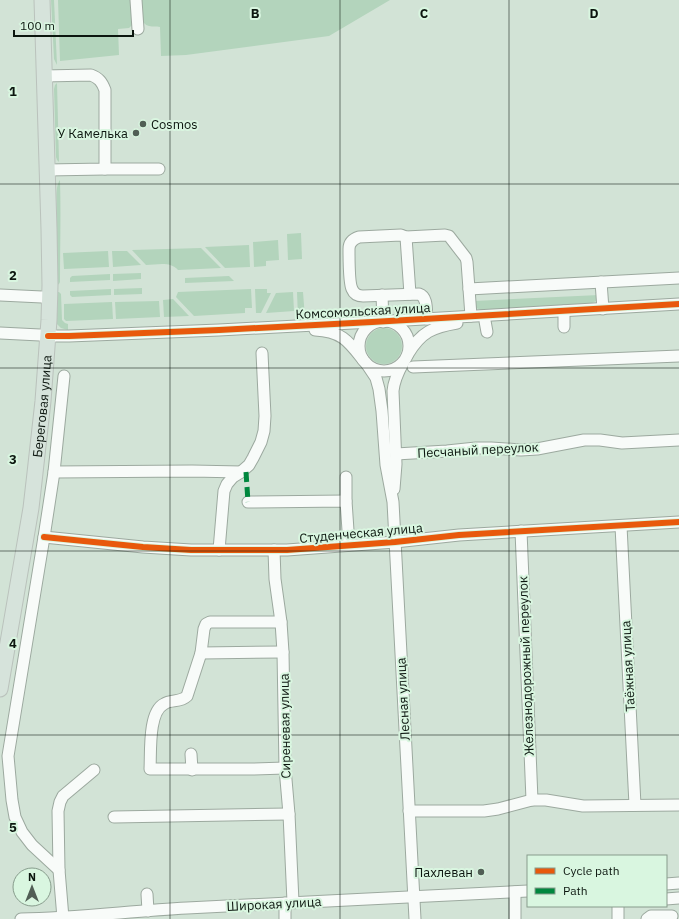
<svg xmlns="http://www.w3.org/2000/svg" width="679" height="919" viewBox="0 0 679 919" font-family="'IBM Plex Sans',sans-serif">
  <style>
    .green { fill: #b3d4bc }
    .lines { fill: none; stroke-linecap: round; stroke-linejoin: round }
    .minor-casing { stroke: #9ca99f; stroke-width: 13 }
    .major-casing { stroke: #bac2bc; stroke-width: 17 }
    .minor { stroke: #f8fbf9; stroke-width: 11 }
    .major { stroke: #d6e3db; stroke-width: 15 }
    .quiet { stroke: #00873e; stroke-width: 5; stroke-dasharray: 10 5; stroke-linecap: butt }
    .cycleway-casing { stroke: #d9f6e0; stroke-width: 8 }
    .cycleway { stroke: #e8590c; stroke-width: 6 }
    .grid { fill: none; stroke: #0c160f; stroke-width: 1; stroke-opacity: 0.55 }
    .poi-dot { fill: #515e55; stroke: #d9f6e0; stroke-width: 1.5 }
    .labels { text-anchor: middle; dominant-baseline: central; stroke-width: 4; stroke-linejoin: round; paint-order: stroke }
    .poi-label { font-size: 13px; fill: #0c160f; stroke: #d9f6e0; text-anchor: end }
    .street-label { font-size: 13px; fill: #0c160f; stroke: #d9f6e0 }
    .grid-label { font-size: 13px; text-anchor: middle; font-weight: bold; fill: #0c160f; stroke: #d9f6e0; stroke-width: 4; stroke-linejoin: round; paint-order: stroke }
  </style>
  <rect width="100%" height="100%" fill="#d2e3d6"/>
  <g class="green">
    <path d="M51 0H54L57 65 54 59Z"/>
    <path d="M58 0H133L132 25 129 28 118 29 119 55 60 61Z"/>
    <path d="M140 0H390L329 36 186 55 161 56 160 27C156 26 153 27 149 26 139 24 140 8 140 0Z"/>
    <path d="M57 83 59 162 57 160 56 157 54 89 55 85Z"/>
    <path d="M60 180C61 214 60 248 60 282L59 284 57 285 56 216C58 205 54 188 60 180Z"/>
    <path d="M301 233 302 259 288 260 287 234Z"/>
    <path d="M278 240 279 260 266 261V266L254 267 253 242Z"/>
    <path d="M249 245 250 267 225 268 205 247Z"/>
    <path d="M201 248 221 268 178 270C170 261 157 265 146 265L132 250Z"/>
    <path d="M108 251 109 267 64 269 63 253Z"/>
    <path d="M112 251H127L141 265 113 267Z"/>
    <path d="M141 273V279L113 281V274Z"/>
    <path d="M110 274V280L70 282V278L72 276Z"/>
    <path d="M229 276 234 281 185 283V278Z"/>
    <path d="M142 288V294L114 295V289Z"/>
    <path d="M111 289V295L72 297 70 295V291Z"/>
    <path d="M251 289 252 308H245V313L194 316 176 297 178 292Z"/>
    <path d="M255 289H267V293H271L261 313H256Z"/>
    <path d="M57 292H59L61 294 62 320 65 323 68 324V330L61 328 55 322V293Z"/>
    <path d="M293 292 294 311 266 313 276 293Z"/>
    <path d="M297 292H303L305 318H298Z"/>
    <path d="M599 295C598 300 597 301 592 303L481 310 476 308 474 301Z"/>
    <path d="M173 299 189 316 164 317 163 300Z"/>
    <path d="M159 301 160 317 116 319 115 302Z"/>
    <path d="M112 302 113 319 66 321 64 319V304Z"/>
    <circle cx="384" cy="346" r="18"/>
  </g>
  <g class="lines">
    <g class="minor-casing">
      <g id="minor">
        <path d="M136 0 138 29"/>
        <path d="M44 76 91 75C99 78 102 82 105 90V169L47 170"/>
        <path d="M105 169H159"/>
        <path d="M406 237 410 294"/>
        <path d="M601 282 603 309"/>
        <path d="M469 289 679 278"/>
        <path d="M0 295 42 297"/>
        <path d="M382 295 383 322"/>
        <path d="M427 319C426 310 428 297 419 294L363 296C358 296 354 294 352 289 349 283 349 257 349 249 349 243 353 239 359 237L401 235 406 237 445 235 449 236 466 258 467 262 471 316"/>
        <path d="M485 321 487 332"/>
        <circle cx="384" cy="346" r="25"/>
        <path d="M564 327V311"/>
        <path d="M315 330C342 331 349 342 364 361"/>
        <path d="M0 333 40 335"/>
        <path d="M48 336H69L219 330 372 322 679 304"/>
        <path d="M408 354C421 332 433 327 457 323"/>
        <path d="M366 363 376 378 379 389 382 411 386 465 393 502 415 919"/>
        <path d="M413 367 679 356"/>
        <path d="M396 454 447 451 476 448H491L521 450 537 449 584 440H600L622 443 679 440"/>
        <path d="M54 472 192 471 241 472"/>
        <path d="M346 477V501"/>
        <path d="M394 489 396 464 393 391C394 380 398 372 403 363"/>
        <path d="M248 502 346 501 349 545"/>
        <path d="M621 526 635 805"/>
        <path d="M521 531 532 800"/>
        <path d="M44 537 143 547 191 550H287L395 542 459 535 679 522"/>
        <path d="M219 550 224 491 227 484 233 477 241 472 249 465 253 458 261 442 264 431 265 416 262 353"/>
        <path d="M274 550 275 579 281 622 283 652 285 768 289 814 293 902"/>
        <path d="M281 622H210L206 624 204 629 201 653 187 696C180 703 171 699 164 704 148 712 151 753 150 769H252L285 768"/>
        <path d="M201 653 283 652"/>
        <path d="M191 754 192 770"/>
        <path d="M409 811H484L498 809 532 800H546L583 806 679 805"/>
        <path d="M114 817 289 814"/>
        <path d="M59 870 32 845 22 832 15 817 12 800 8 756 44 537 54 472 64 376"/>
        <path d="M666 884 679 883"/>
        <path d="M515 892V919"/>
        <path d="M147 894 148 911"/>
        <path d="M666 899 679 898"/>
        <path d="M285 903V919"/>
        <path d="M618 906V919"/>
        <path d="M63 918 59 870 58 811 60 802 63 796 94 770"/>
        <path d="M21 919C76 918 131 911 187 908 301 902 414 897 528 891"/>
        <path d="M647 919 651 916H672"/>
      </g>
    </g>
    <g class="major-casing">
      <g id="major">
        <path id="s1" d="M0 689 31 508 35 473 43 401 49 320 50 285 49 229 42 0"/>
      </g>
    </g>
    <use href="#minor" class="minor"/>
    <use href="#major" class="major"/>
    <path class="quiet" d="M246 472 248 502"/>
    <g class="cycleway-casing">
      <g id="cycleway">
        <path d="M48 336H69L219 330 372 322 679 304"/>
        <path d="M44 537 143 547 191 550H287L395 542 459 535 679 522"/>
      </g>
    </g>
    <use href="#cycleway" class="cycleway"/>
  </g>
  <path class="grid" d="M170 0V919M340 0V919M509 0V919M0 184H679M0 368H679M0 551H679M0 735H679"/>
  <g class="poi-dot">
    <circle cx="143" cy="124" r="4"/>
    <circle cx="136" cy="133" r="4"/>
    <circle cx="481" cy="872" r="4"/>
  </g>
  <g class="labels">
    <g class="poi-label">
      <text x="151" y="124" text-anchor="start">Cosmos</text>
      <text x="128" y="133">У Камелька</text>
      <text x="473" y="872">Пахлеван</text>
    </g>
    <g class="street-label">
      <text transform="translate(363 311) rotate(-3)">Комсомольская улица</text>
      <text stroke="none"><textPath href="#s1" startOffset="286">Береговая улица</textPath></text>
      <text transform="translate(478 450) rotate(-3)">Песчаный переулок</text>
      <text transform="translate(361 533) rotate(-5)">Студенческая улица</text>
      <text transform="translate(526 666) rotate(-92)">Железнодорожный переулок</text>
      <text transform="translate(628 666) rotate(-93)">Таёжная улица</text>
      <text transform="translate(403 699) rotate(-93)">Лесная улица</text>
      <text transform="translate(285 726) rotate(-91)">Сиреневая улица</text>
      <text transform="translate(274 904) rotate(-3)">Широкая улица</text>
    </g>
  </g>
  <g class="grid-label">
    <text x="255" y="18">B</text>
    <text x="424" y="18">C</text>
    <text x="594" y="18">D</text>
    <text x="13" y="96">1</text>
    <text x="13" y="280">2</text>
    <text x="13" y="464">3</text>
    <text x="13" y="648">4</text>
    <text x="13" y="832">5</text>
  </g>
  <rect x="527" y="855" width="140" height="52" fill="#d9f6e0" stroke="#879c8c"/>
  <rect x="535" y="868" width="20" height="6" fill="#e8590c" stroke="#879c8c"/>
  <text x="563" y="875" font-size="12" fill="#0c160f">Cycle path</text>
  <rect x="535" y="888" width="20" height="6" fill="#00873e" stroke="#879c8c"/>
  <text x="563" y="895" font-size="12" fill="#0c160f">Path</text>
  <g transform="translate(32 887)"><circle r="19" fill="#d9f6e0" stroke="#879c8c"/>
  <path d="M0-3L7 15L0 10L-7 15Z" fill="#515e55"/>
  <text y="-6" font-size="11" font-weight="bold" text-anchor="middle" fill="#0c160f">N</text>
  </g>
  <path d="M14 30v6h119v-6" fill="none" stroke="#0c160f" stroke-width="2"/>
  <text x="20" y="30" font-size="12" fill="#0c160f" stroke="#d9f6e0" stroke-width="3" paint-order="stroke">100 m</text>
</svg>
